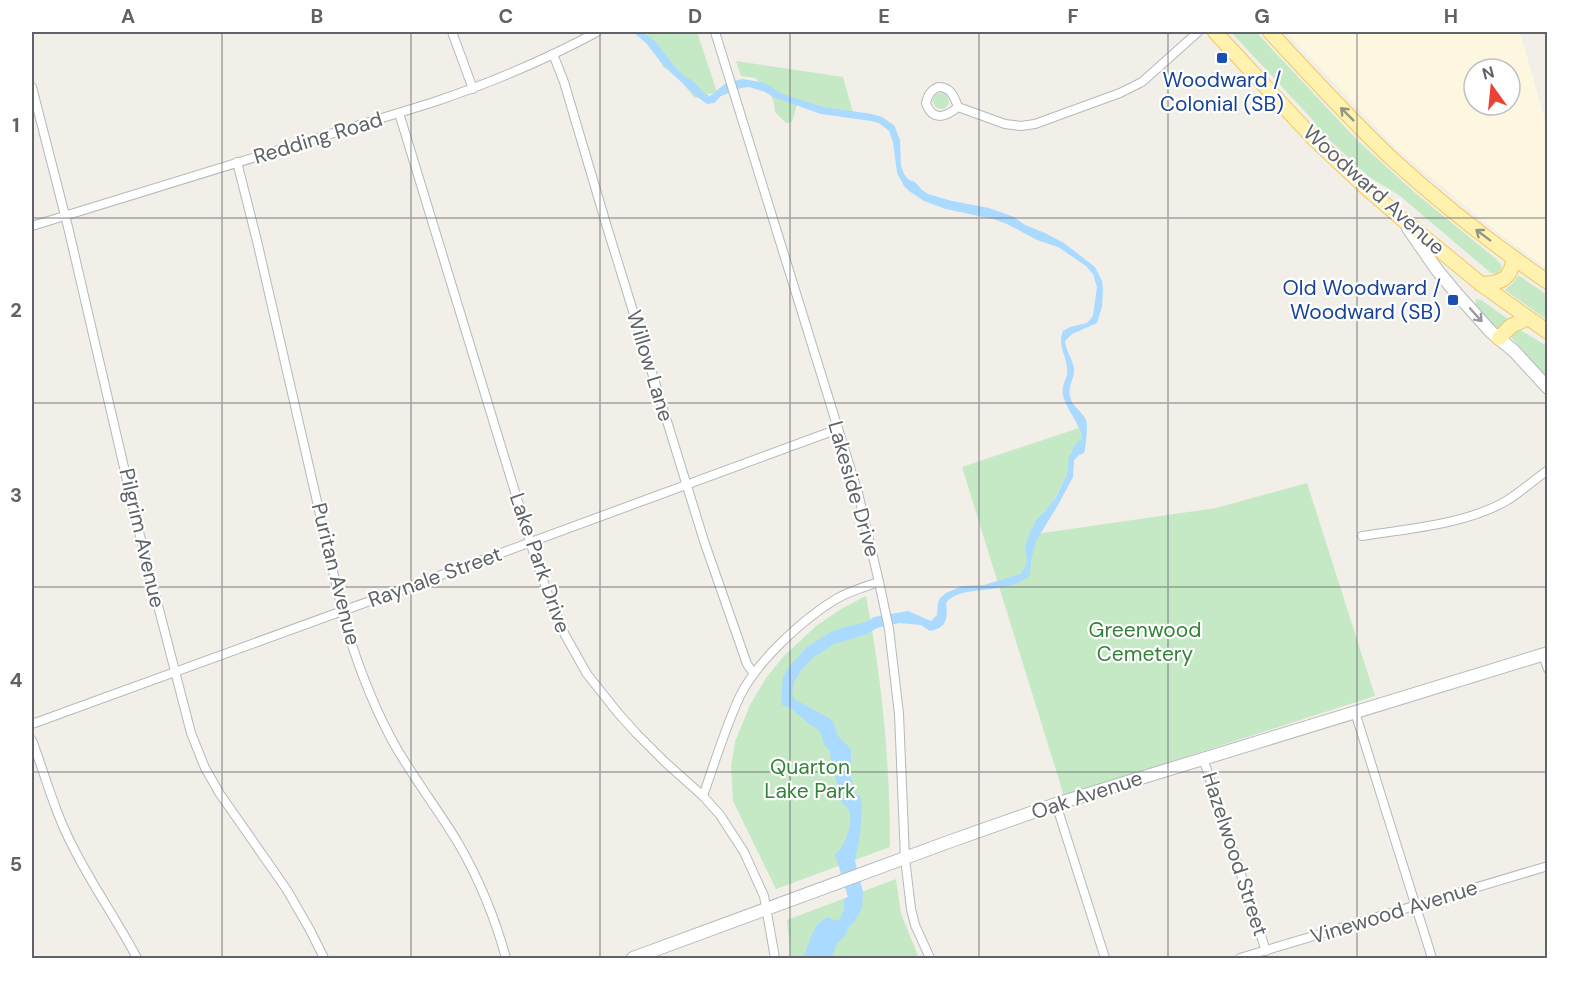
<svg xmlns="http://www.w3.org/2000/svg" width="1579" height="990" viewBox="0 0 1579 990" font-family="'DM Sans',sans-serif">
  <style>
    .commercial { fill: #fef7e0; fill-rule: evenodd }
    .green { fill: #c5e8c5 }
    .water { fill: #aadaff }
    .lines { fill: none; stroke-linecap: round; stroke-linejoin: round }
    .street-casing { stroke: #b5b8bc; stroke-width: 10 }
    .secondary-casing { stroke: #b6babf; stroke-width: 14 }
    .primary-casing { stroke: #f2c960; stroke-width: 16 }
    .street { stroke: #fff; stroke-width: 8 }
    .secondary { stroke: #fff; stroke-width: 12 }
    .primary { stroke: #fff2af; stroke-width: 14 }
    .oneway { stroke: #979581 }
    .oneway2 { stroke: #979a9d }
    .grid { fill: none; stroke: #5f6368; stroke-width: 1.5; stroke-opacity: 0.55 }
    .transit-dot { fill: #1a4fb4; stroke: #fff; stroke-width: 2 }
    .labels { text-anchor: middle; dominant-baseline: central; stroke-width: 4.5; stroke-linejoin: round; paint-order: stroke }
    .transit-label { font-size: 21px; fill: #164399; stroke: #fff }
    .street-label { font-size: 21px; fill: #5f6368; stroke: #fff }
    .park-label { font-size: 21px; fill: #348238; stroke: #fff }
    .neatline { fill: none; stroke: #5f6368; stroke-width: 2 }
    .grid-label { font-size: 20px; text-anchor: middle; font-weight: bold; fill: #5f6368 }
  </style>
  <rect width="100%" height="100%" fill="#f1efe8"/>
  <path class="commercial" d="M1286 32H1520L1547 127V269L1487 224 1396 148ZM1474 69H1510V105H1474Z"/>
  <g class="green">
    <path d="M640 32H697L717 92 695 98 673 72 664 68 646 35Z"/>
    <path d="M1231 32H1256L1358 141 1414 192 1496 259 1501 264 1502 269 1497 274 1491 273 1399 195 1369 177 1320 131 1312 119Z"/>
    <path d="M736 61 843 77 853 112 797 104 792 122 786 123 775 112 774 103 769 89 755 78 741 76Z"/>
    <circle cx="941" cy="101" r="8"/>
    <path d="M1518 275 1547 295V320L1505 290 1513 283Z"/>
    <path d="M1476 299 1481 300 1508 319 1501 327 1495 328 1475 306Z"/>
    <path d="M1517 328 1547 346V378L1511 337 1512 332Z"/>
    <path d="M1079 428 1082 438 1071 452 1067 474 1053 502 1036 521 1029 535 1216 508 1307 483 1375 696 1064 796 962 467Z"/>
    <path d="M866 596C882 680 890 763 890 847L776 889 733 801 731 767 735 742 750 705 766 678 784 656 816 626 841 609Z"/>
    <path d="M896 879 901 914 919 958H791L787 920Z"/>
  </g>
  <path class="water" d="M633 32C656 31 665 59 681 73 686 78 692 79 696 84 701 89 703 94 710 96L726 83 742 79 761 82 770 86 780 93 823 107 872 114 882 117 895 126 896 130 900 140 901 166 904 174 909 180 915 182 922 190 928 194 952 201 989 208 1014 217 1025 225 1045 233 1064 243 1095 267 1102 281 1103 289 1102 307 1097 323 1072 334 1065 341C1066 351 1072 358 1074 368 1075 378 1068 385 1070 396 1072 407 1082 411 1086 420 1088 424 1086 448 1084 453L1079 455 1074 460 1073 477 1058 505 1036 541 1031 561 1030 575C1007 597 960 583 946 603 948 618 947 628 930 631L921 625 899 623 877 628 867 634 834 644 814 657 802 669 795 680 792 692 794 699 829 718 834 723 838 736 851 749V778L855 793 860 796 862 806 860 834 855 861 863 892 862 908 854 922 848 928 846 934 837 944 831 958H803C810 944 811 923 829 917L835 921 840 919 844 910V899L848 897 835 854C845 848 855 820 848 808 847 807 842 803 841 801L840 792 832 767 830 751 825 746 819 730 808 723 793 710 781 704 783 677 789 667 807 647 829 633 845 627 866 622 874 617 908 611 931 621 937 615 938 603 940 598 946 593 962 586 984 585 1020 574 1024 569 1027 561 1025 547 1029 535 1036 520 1045 511 1055 499 1067 474 1069 457 1075 445 1082 438C1080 424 1069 413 1064 399 1059 384 1069 380 1067 368 1066 353 1057 347 1063 331L1070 327 1087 323 1093 316 1097 287 1093 274 1086 266 1058 247 1037 240 1007 224 993 219 946 209 924 201 909 191 904 186 897 173 893 142 889 131 879 123 871 121 821 114 773 97 765 92 749 87 741 88 721 96 714 103 707 104 696 96 663 65 646 43Z"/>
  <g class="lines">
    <g class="street-casing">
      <g id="street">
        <path d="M452 32 473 89"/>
        <path d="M715 32 858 493 879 582 889 629 899 714 905 858 911 909 915 925 930 958"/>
        <path d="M553 54 564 82 607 227 704 541 747 664 754 674"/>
        <path d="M32 87 68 227 140 536 191 733 205 768 220 794 287 890 310 930 324 958"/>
        <path d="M938 87C951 87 954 96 958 107 945 118 932 121 926 103 928 95 930 91 938 87Z"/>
        <path d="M958 107 1005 124 1021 126 1035 124 1120 93 1142 82 1198 32"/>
        <path d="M399 113 534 554 550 600 565 635 587 674 618 713 636 733 665 762 703 796 720 815 744 852 764 896 775 958"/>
        <path d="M237 162 257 241 345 623C358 666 374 709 397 749 416 781 438 810 457 841 478 877 495 918 506 958"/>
        <path d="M32 226 434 102C490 83 545 60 597 32"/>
        <path d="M1362 536C1407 529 1467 524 1506 501 1521 492 1534 480 1548 470"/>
        <path d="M1543 655 1548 669"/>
        <path d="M1355 712 1432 958"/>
        <path d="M32 724 455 570 838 429"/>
        <path d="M32 740C45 775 55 813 73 847 92 885 117 920 137 958"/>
        <path d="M1203 758 1266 951"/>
        <path d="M703 796C715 762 725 728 740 696 757 661 803 619 836 599 850 591 864 587 879 582"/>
        <path d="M1056 804 1105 958"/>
        <path d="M1240 958 1548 866"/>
      </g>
    </g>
    <g class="secondary-casing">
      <g id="secondary">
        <path d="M1408 228 1437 270 1457 294 1491 332 1514 351 1548 388"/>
        <path d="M633 958 951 841 1056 804 1548 653"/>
      </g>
    </g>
    <g class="primary-casing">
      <g id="primary">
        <path d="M1215 32 1315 140 1363 185 1402 219 1481 284 1548 332"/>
        <path d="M1270 32C1309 74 1348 117 1390 157 1439 202 1492 244 1548 282"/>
        <path d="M1481 284C1502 283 1510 280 1514 258"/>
        <path d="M1499 338 1511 326 1528 318"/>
      </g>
    </g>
    <use href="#street" class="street"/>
    <use href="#secondary" class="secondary"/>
    <use href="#primary" class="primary"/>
  </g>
  <defs><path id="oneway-shaft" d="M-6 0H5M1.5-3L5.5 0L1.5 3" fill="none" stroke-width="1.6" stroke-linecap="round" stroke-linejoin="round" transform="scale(1.5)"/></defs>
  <g class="oneway">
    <use href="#oneway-shaft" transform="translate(1347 114) rotate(-135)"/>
    <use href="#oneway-shaft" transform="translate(1483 235) rotate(-143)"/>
  </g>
  <use class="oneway2" href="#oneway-shaft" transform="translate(1476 315) rotate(48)"/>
  <path class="grid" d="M222 32V958M411 32V958M600 32V958M790 32V958M979 32V958M1168 32V958M1357 32V958M32 218H1548M32 403H1548M32 587H1548M32 772H1548"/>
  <g class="transit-dot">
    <rect x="1216" y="52" width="12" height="12" rx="3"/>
    <rect x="1447" y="294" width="12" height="12" rx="3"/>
  </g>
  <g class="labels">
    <g class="transit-label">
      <text x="1222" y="80">Woodward /<tspan x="1222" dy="24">Colonial (SB)</tspan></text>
      <text x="1441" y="288" text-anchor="end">Old Woodward /<tspan x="1441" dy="24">Woodward (SB)</tspan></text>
    </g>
    <g class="street-label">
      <text transform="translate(318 138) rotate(-17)">Redding Road</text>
      <text transform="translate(1374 190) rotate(42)">Woodward Avenue</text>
      <text transform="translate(650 366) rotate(73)">Willow Lane</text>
      <text transform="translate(854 489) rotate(74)">Lakeside Drive</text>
      <text transform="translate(142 538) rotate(77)">Pilgrim Avenue</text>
      <text transform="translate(540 563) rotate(71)">Lake Park Drive</text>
      <text transform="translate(336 574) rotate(76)">Puritan Avenue</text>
      <text transform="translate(435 577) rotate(-20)">Raynale Street</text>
      <text transform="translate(1087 795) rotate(-18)">Oak Avenue</text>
      <text transform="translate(1235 854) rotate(72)">Hazelwood Street</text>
      <text transform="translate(1394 912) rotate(-17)">Vinewood Avenue</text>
    </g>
    <g class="park-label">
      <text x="1145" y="630">Greenwood<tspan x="1145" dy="24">Cemetery</tspan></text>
      <text x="810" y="767">Quarton<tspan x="810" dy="24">Lake Park</tspan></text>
    </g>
  </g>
  <rect width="1579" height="990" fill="none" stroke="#ffffff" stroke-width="66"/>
  <g transform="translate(1492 87) rotate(345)"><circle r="28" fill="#ffffff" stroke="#bfc1c3" stroke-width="1.5"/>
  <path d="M0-4.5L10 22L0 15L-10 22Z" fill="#ea4335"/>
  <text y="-9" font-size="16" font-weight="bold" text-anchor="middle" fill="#5f6368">N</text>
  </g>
  <rect x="33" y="33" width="1513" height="924" class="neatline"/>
  <g class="grid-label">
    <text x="128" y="23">A</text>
    <text x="317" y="23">B</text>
    <text x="506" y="23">C</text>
    <text x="695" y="23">D</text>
    <text x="884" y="23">E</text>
    <text x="1073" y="23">F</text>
    <text x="1262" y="23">G</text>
    <text x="1451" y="23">H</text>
    <text x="16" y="132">1</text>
    <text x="16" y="317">2</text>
    <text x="16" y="502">3</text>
    <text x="16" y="687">4</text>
    <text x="16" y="871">5</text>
  </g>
</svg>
